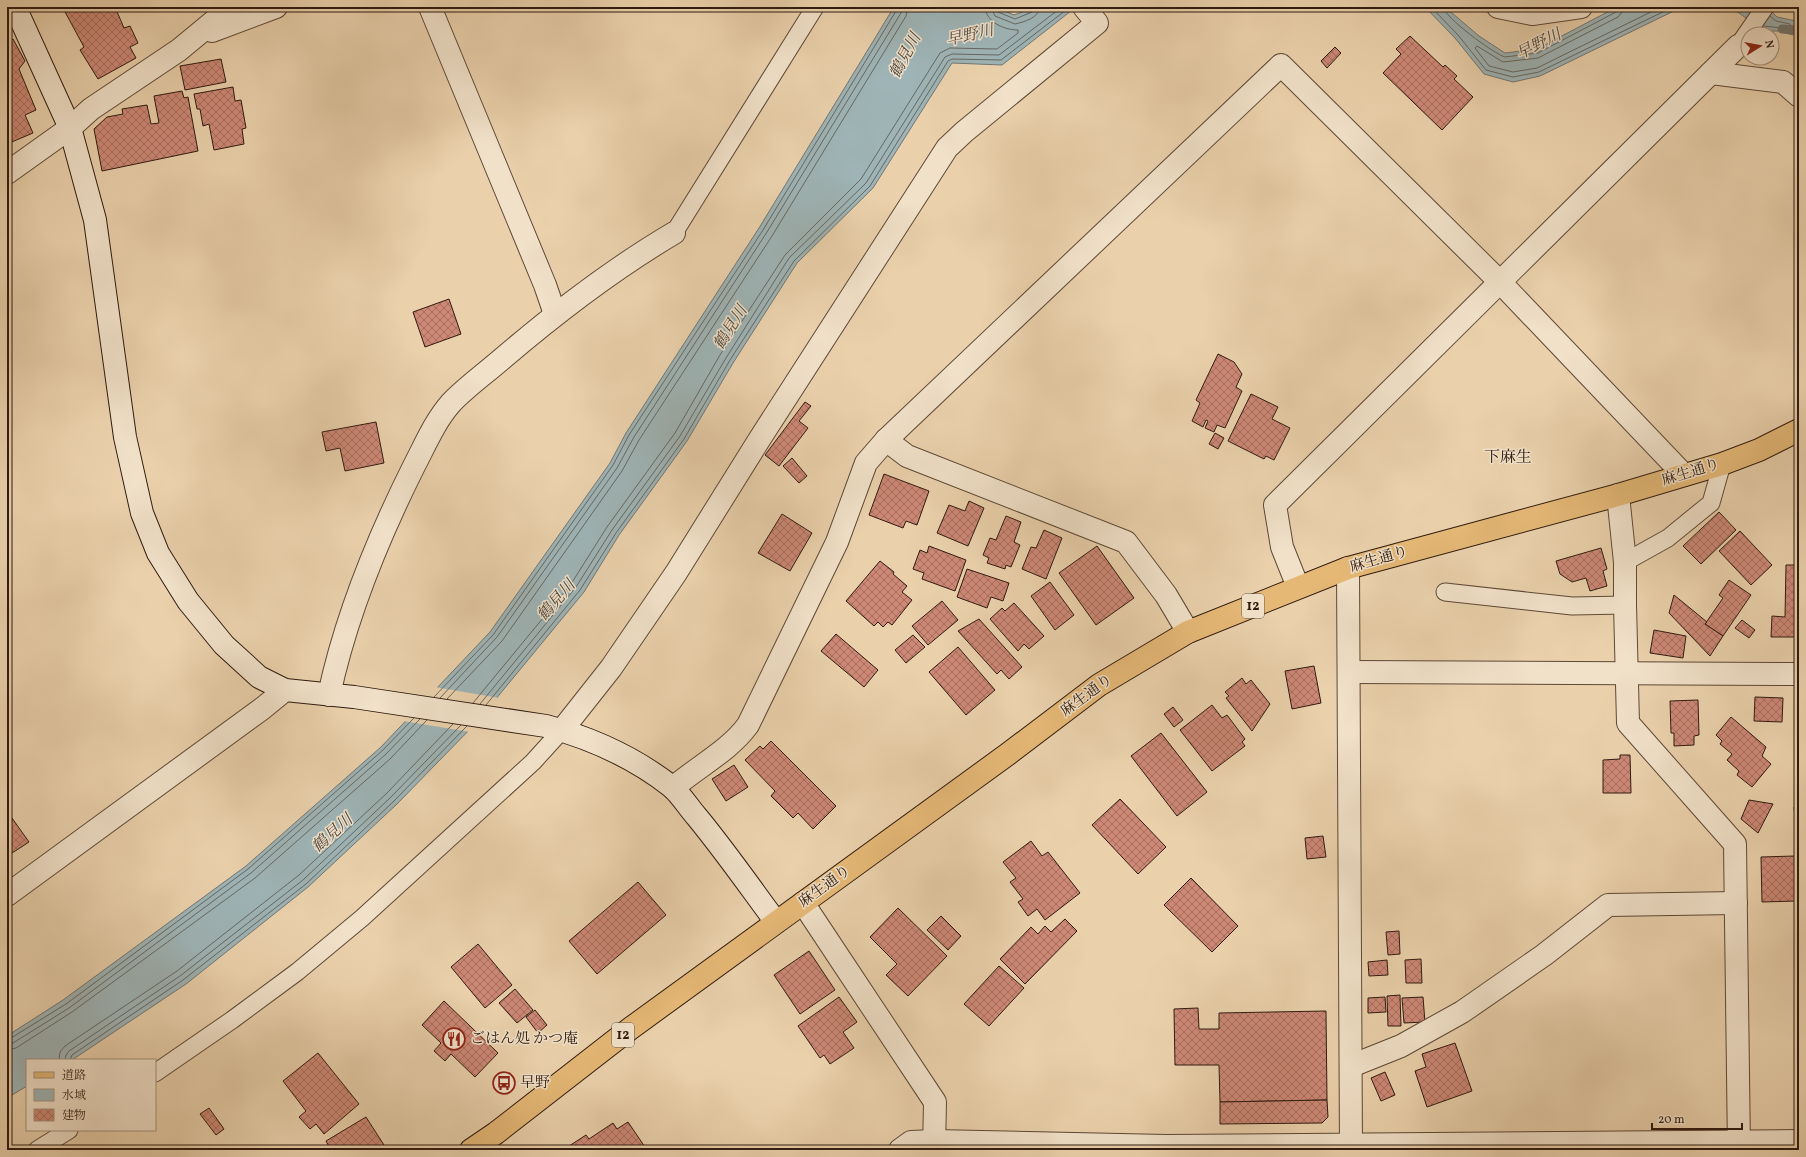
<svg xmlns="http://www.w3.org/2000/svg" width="1806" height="1157" viewBox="0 0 1806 1157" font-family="Vollkorn,'Noto Serif JP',serif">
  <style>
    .water { fill: #9eb4b6; stroke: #727673 }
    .pier { fill: #ead1ac }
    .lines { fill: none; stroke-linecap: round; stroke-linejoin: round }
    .shore { stroke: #666762; stroke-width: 1 }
    .stream { stroke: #727673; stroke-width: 9 }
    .building { fill: url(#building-cross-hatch); stroke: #2f1a0f }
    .lane-casing { stroke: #5e4836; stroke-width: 19 }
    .street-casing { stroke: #5e4836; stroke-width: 24 }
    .secondary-casing { stroke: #2f1a0f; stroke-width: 24 }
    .primary-casing { stroke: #2f1a0f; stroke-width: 24 }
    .lane { stroke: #f1e1c9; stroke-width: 17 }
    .street { stroke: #f1e1c9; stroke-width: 22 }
    .secondary { stroke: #f1e1c9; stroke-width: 22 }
    .primary { stroke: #e5b876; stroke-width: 22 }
    .labels { text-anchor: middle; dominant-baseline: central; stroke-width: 3; stroke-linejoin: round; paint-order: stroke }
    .shield { fill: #f1e1c9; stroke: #695647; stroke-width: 1 }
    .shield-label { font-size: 14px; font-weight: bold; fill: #2f1a0f }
    .street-label { font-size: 15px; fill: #2f1a0f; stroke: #f1e1c9 }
    .poi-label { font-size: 15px; fill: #2f1a0f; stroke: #f1e1c9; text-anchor: start }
    .water-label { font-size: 16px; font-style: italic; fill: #504841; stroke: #f1e1c9 }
    .neighbourhood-label { font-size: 16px; fill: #2f1a0f; stroke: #f1e1c9 }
  </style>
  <defs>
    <pattern id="building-cross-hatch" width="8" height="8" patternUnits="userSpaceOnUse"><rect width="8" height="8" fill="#cd8876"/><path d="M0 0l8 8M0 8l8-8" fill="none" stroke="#a76e5f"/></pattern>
  </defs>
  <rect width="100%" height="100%" fill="#ead1ac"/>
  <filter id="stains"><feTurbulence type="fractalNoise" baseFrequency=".005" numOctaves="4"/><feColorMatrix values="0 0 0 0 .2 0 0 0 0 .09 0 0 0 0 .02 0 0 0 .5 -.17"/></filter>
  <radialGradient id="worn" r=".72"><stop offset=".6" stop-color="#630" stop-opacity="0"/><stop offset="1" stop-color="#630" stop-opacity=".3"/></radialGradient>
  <g class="water">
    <path d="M894 7H996L1014 15 1035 7H1076L1002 65 952 63 873 188 797 263 733 363 687 441 619 535 584 592 476 723 397 804 308 887 186 984 72 1060H27V1086L7 1098V1036L63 1000 246 866 381 747 490 632 610 463 626 433 759 228Z"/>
    <path d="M1425 7H1445L1479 36 1505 53 1537 49 1617 7H1682L1540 76 1513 82 1484 74 1455 38Z"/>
    <path d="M1728 7H1767L1777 17 1796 21 1793 35 1778 31H1764L1739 13Z"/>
  </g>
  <path class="pier" d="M435 687 499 698 470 732 403 721Z"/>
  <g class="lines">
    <g class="shore">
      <path d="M991 7 995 16 1015 24C1024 22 1039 18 1040 7"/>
      <path d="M996 7 998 12 1015 19 1032 12 1035 7"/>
      <path d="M1431 7 1458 35 1486 70 1513 77 1539 72 1673 7"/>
      <path d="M1443 7C1444 17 1494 54 1505 57L1538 53 1616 12 1618 7"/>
      <path d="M1623 7 1622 12 1618 17 1538 58 1503 62 1477 46 1475 48 1489 66 1513 72 1537 68 1661 7"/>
      <path d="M1764 26 1790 29V24L1776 21 1770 16"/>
      <path d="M434 697 493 635 613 465 629 435 763 230 896 11 897 7"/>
      <path d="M440 698 497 637 617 468 634 437 767 232 901 13 902 7"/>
      <path d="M447 699 502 641 622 471 639 440 772 236 906 16 908 7"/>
      <path d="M473 703 571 584 607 527 675 433 720 355 785 255 861 179 940 53 950 48 997 49 1018 33V30C1004 30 986 22 985 7"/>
      <path d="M480 704 576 587 612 530 680 436 726 358 789 258 866 183 945 57 952 54 999 55 1062 7"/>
      <path d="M486 705 580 590 616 533 684 439 730 360 794 261 870 186 948 61 952 59 1001 60 1070 7"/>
      <path d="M7 1039 11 1038 66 1004 248 869 383 750 414 718"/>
      <path d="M7 1044 13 1043 69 1008 251 873 386 754 420 719"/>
      <path d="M7 1050 16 1048 72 1012 255 878 390 759 427 720"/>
      <path d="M59 1060 60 1052 65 1046 177 971 299 875 387 793 453 724"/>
      <path d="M65 1060 66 1055 69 1051 180 976 303 880 391 797 461 725"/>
      <path d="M70 1060 72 1055 183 980 306 884 394 801 467 726"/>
    </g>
    <path class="stream" d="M1782 29 1799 30"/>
  </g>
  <g class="building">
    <path d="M69 7H115L124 28 130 26 138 43 130 47 136 58 98 79 80 50 84 47 64 10Z"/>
    <path d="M1410 36 1443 67 1445 65 1457 76 1454 79 1473 97 1442 130 1383 73 1401 54 1396 49Z"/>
    <path d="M13 39 25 61 19 69 36 110 25 115 33 133 7 144V44Z"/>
    <path d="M1335 47 1341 53 1327 68 1321 61Z"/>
    <path d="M221 59 226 82 185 90 180 66Z"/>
    <path d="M233 87 235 101 241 100 246 128 242 129 244 144 214 150 209 124 203 126 200 109H197L194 94Z"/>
    <path d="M182 91 184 98 188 97 198 151 102 171 94 129 107 117 123 114 122 109 147 105 151 124 159 123 154 96Z"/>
    <path d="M449 299 461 334 425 347 413 312Z"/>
    <path d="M1218 354 1234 362 1242 374 1236 387 1242 391 1225 428 1217 425 1214 432 1205 428 1208 421 1206 420 1203 427 1192 421 1200 403 1196 400Z"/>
    <path d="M1251 394 1278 407 1272 419 1290 428 1274 460 1266 456 1264 459 1228 441Z"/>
    <path d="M805 402 811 406 799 421 808 428 779 466 765 455Z"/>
    <path d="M376 422 384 463 345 471 340 448 326 451 322 432Z"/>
    <path d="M1215 433 1224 438 1218 449 1209 444Z"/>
    <path d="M792 458 807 476 799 483 783 466Z"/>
    <path d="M884 474 929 491 917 525 906 521 903 528 869 515Z"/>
    <path d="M969 501 984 508 968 546 937 533 949 505 965 511Z"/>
    <path d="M1719 512 1736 530 1701 564 1683 546Z"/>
    <path d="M782 514 812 533 790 571 758 553Z"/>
    <path d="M1006 516 1021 522 1014 542 1020 545 1011 567 1006 565 1005 569 987 563 989 558 983 555 990 538 996 540Z"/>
    <path d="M1044 530 1062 538 1046 579 1022 569 1031 547 1036 548Z"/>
    <path d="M1740 531 1772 565 1751 585 1719 551Z"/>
    <path d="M929 546 966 560 955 591 922 579 924 573 913 569 920 550 927 553Z"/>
    <path d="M1097 546 1134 598 1096 625 1059 573Z"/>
    <path d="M1601 548 1607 569 1603 571 1607 586 1590 591 1586 578 1572 582 1560 574 1556 561Z"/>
    <path d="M880 561 894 572 893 574 907 586 902 592 912 600 892 625 888 622 883 627 878 622 874 626 846 601Z"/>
    <path d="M1786 565H1799V637H1771L1772 616 1785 617Z"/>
    <path d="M967 569 1009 583 1003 601 991 597 987 608 957 597Z"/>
    <path d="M1729 580 1751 595 1723 636 1705 624 1723 598 1719 595Z"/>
    <path d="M1050 582 1074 615 1055 630 1031 596Z"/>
    <path d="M1674 595 1707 622 1705 624 1723 636 1710 656 1669 613Z"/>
    <path d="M942 601 958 620 928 645 912 626Z"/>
    <path d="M1014 603 1044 636 1029 649 1024 644 1018 651 990 619 1002 608 1005 611Z"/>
    <path d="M979 619 1022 667 1009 679 1001 670 997 674 958 631Z"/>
    <path d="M1742 620 1755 630 1749 638 1735 628Z"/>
    <path d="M1654 630 1686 636 1683 658 1650 653Z"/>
    <path d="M836 634 878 670 864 687 821 651Z"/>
    <path d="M913 635 925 647 906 663 895 650Z"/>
    <path d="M958 647 995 690 966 715 929 672Z"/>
    <path d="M1314 666 1321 703 1292 709 1285 671Z"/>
    <path d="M1242 678 1246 684 1251 680 1270 704 1252 731 1226 698 1229 696 1225 692Z"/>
    <path d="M1755 697 1783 698 1782 722 1754 721Z"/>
    <path d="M1698 700 1699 735 1694 736V745L1674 746V733H1671L1670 701Z"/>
    <path d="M1212 705 1222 718 1227 715 1245 739 1242 742 1245 746 1212 771 1180 730Z"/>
    <path d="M1173 707 1183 720 1174 727 1164 714Z"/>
    <path d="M1731 717 1766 747 1762 756 1771 764 1752 787 1737 775 1739 771 1727 760 1732 754 1720 744 1722 741 1716 735Z"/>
    <path d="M1161 733 1207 792 1177 816 1131 756Z"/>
    <path d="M771 741 836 806 813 829 798 813 793 818 771 796 775 791 745 760 760 746 763 749Z"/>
    <path d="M1620 755H1630L1631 793H1603V760L1620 759Z"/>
    <path d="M734 765 748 787 726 801 712 779Z"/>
    <path d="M1120 799 1166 847 1138 874 1092 825Z"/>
    <path d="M1749 800 1773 804 1758 833 1741 819Z"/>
    <path d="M1799 806V841H1797L1794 807Z"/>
    <path d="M7 811 29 842 9 855 7 852Z"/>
    <path d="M1323 836 1326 857 1307 859 1305 838Z"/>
    <path d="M1031 841 1042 856 1048 852 1080 893 1045 920 1037 909 1028 916 1018 902 1023 899 1010 882 1016 878 1003 862Z"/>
    <path d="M1795 856 1797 901 1762 902 1761 857Z"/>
    <path d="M1191 878 1238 926 1212 952 1164 905Z"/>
    <path d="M638 882 666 915 597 974 569 941Z"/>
    <path d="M898 908 947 956 908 996 886 975 897 964 870 937Z"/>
    <path d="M941 916 961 936 948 950 927 930Z"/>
    <path d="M1065 919 1077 931 1025 984 1000 959 1031 927 1038 934 1045 926 1051 932Z"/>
    <path d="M1399 931 1400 954 1388 955 1386 932Z"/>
    <path d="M478 944 512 985 485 1008 451 967Z"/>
    <path d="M809 951 835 990 800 1014 774 975Z"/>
    <path d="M1421 959 1422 983H1406L1405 960Z"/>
    <path d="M1387 960 1388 975 1369 976 1368 962Z"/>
    <path d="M999 966 1024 988 989 1026 964 1004Z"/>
    <path d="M515 989 533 1010 517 1023 499 1003Z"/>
    <path d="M1400 995 1401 1026H1388L1387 996Z"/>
    <path d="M839 997 857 1022 843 1032 854 1048 830 1064 824 1055 820 1058 798 1026Z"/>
    <path d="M1385 997 1386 1012 1368 1013V998Z"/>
    <path d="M1423 997 1425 1022 1404 1023 1402 998Z"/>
    <path d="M444 1001 498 1053 475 1077 451 1054 445 1061 434 1051 441 1043 422 1025Z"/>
    <path d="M1198 1008 1199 1029H1219V1013L1326 1011 1327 1100 1220 1102 1219 1065H1175L1174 1009Z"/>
    <path d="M535 1010 547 1025 538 1033 526 1017Z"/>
    <path d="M1455 1043 1472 1091 1427 1107 1415 1071 1426 1067 1422 1054Z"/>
    <path d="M318 1053 359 1104 324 1134 316 1124 310 1129 299 1117 306 1111 283 1081Z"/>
    <path d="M1385 1072 1395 1095 1381 1101 1371 1078Z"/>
    <path d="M1327 1100 1328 1117 1322 1123 1220 1124V1102Z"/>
    <path d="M209 1108 224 1129 216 1135 200 1114Z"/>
    <path d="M366 1117 384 1145 376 1150H331L326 1141Z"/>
    <path d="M628 1122 647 1150H568L566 1148 586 1135 589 1139 613 1123 617 1129Z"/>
  </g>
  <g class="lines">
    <g class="lane-casing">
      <g id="lane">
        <path d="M1738 46 1765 7"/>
        <path d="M674 233 815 7"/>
        <path d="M1625 562 1668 538 1711 503 1722 464"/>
        <path d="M1445 592 1572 606 1625 605"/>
        <path d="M155 1073 232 1020 297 972 362 918 533 762 562 730"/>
        <path d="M37 1150 69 1130"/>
      </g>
    </g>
    <g class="street-casing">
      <g id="street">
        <path d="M430 7 545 285 555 314"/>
        <path d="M1498 7 1532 14 1581 7"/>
        <path d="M212 31 276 7"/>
        <path d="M1711 73 1783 82 1799 96"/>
        <path d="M7 173 70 128 91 109 179 50 231 7"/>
        <path d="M886 440 907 456 1126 542 1166 595 1188 632"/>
        <path d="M1618 495 1625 562V605L1628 723 1735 844 1739 1150"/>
        <path d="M1348 568 1351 1150"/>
        <path d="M1298 587 1282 547 1275 505 1738 46"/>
        <path d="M1349 672 1799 674"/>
        <path d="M329 695C346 615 378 538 414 466 425 445 435 421 451 403 466 387 486 373 503 358 557 312 613 269 674 233"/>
        <path d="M562 730 611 668 676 573 759 440 947 148 964 132 1097 23 1084 7"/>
        <path d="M673 788C697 767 729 751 748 725L837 542 866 463 886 440 1281 65 1500 282 1684 475"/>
        <path d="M7 895 263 708 285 690"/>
        <path d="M803 903 935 1102 934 1150"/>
        <path d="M1351 1066 1401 1046 1462 1012 1544 955 1608 905 1736 903"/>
        <path d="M900 1150 911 1142 934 1141 1166 1146 1799 1141"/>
      </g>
    </g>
    <g class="secondary-casing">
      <path id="secondary" d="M15 7 70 128 95 220 125 437 142 513 158 553 188 601 224 645 259 677 285 690 354 697 546 726C591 738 635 758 672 787 681 795 689 808 697 817 725 851 750 887 776 922"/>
    </g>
    <g class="primary-casing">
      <path id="primary" d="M471 1150 496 1133 631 1028 1008 754 1099 685 1188 632 1348 568 1618 495 1722 464 1759 450 1799 430"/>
    </g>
    <use href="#lane" class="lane"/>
    <use href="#street" class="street"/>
    <use href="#secondary" class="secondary"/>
    <use href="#primary" class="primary"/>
  </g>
  <defs>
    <g id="restaurant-ring" transform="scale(1.15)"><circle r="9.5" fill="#f1e1c9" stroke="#8f2418" stroke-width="1.5"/><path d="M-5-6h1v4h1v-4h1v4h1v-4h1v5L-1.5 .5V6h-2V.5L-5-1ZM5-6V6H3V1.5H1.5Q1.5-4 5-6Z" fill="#8f2418"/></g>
    <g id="bus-ring" transform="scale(1.15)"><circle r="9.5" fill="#f1e1c9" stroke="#8f2418" stroke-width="1.5"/><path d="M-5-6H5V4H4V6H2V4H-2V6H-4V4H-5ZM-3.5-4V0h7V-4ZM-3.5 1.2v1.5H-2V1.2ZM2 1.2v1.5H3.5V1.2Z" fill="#8f2418"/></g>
  </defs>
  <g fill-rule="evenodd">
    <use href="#restaurant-ring" x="454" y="1039"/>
    <use href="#bus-ring" x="504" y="1083"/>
  </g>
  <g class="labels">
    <g class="shield">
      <rect x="1242" y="594" width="22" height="24" rx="3"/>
      <rect x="612" y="1023" width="22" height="24" rx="3"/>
    </g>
    <g class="shield-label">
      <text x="1253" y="606">12</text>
      <text x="623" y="1035">12</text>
    </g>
    <g class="street-label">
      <text transform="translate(1691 473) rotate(-17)">麻生通り</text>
      <text transform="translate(1379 560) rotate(-16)">麻生通り</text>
      <text transform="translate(1087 696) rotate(-36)">麻生通り</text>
      <text transform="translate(825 887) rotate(-36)">麻生通り</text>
    </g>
    <g class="poi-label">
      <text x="470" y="1039">ごはん処 かつ庵</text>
      <text x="520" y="1083">早野</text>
    </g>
    <g class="water-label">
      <text transform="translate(970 36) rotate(-13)">早野川</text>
      <text transform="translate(1539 45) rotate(-27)">早野川</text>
      <text transform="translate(906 56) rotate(-62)">鶴見川</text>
      <text transform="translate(731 328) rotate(-58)">鶴見川</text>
      <text transform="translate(557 601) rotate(-49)">鶴見川</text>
      <text transform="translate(333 834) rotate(-42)">鶴見川</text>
    </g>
    <g class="neighbourhood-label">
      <text x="1508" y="458">下麻生</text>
    </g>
  </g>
  <rect width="1806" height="1157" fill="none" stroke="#ead1ac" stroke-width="24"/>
  <rect x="8" y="8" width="1790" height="1141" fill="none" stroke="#2f1a0f" stroke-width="2"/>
  <rect x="12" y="12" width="1782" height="1133" fill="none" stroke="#2f1a0f"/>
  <rect x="26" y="1059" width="130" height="72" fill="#f1e1c9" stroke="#a3917f"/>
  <rect x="34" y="1072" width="20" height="6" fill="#e5b876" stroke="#a3917f"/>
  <text x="62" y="1079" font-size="12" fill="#2f1a0f">道路</text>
  <rect x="34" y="1089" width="20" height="12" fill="#9eb4b6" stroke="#a3917f"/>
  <text x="62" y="1099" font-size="12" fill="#2f1a0f">水域</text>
  <rect x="34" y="1109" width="20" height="12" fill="url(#building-cross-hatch)" stroke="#a3917f"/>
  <text x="62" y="1119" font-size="12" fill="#2f1a0f">建物</text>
  <g transform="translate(1760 46) rotate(79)"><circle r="19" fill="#f1e1c9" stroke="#a3917f"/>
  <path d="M0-3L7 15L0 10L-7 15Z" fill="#8f2418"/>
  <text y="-6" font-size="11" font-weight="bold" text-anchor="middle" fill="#2f1a0f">N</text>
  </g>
  <path d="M1652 1123v6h90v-6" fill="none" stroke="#2f1a0f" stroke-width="2"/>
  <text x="1658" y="1123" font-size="12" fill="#2f1a0f" stroke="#f1e1c9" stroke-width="3" paint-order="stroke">20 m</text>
  <rect width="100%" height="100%" filter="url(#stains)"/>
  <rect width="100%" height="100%" fill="url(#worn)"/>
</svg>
